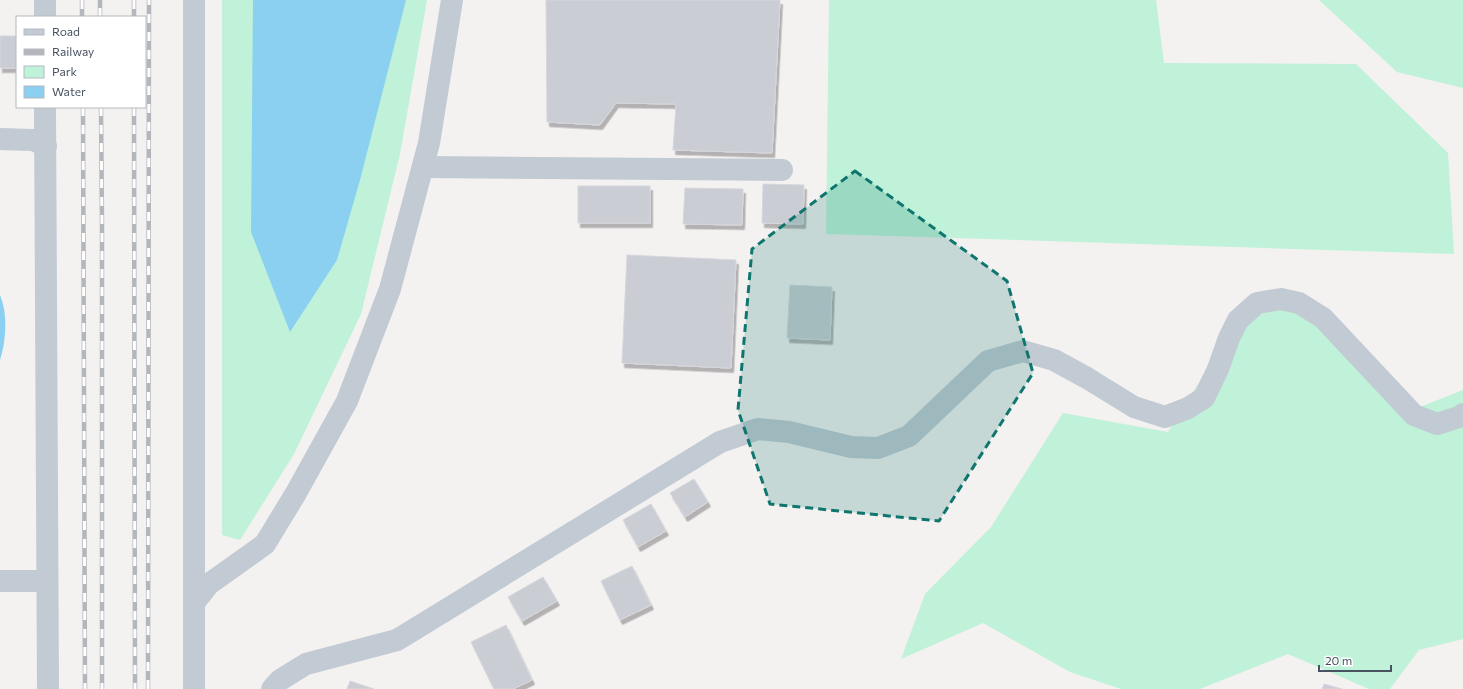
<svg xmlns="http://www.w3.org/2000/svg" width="1463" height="689" viewBox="0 0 1463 689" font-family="Commissioner,sans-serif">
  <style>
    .green { fill: #bff2d8 }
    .water { fill: #8bd0f0 }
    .building { fill: #cbcdd4; stroke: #d5d7dd; filter: url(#shadow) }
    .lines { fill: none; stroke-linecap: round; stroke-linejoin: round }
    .minor { stroke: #c2cad3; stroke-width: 22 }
    .rail-casing { stroke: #b3b6bc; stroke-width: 4.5 }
    .rail { stroke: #fff; stroke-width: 3; stroke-dasharray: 9; stroke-linecap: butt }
    .marked { fill: #0f766e; fill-opacity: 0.2; stroke: #0f766e; stroke-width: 3; stroke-dasharray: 8 5; stroke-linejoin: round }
  </style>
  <defs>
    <filter id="shadow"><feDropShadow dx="2.5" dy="4.5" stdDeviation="0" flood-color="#0004"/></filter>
  </defs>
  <rect width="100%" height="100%" fill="#f4f1f1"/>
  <g class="green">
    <path d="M222 0H427L400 154 361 314 294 454 240 540 222 535Z"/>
    <path d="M829 0H1156L1164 63 1356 64 1448 153 1454 254 826 234Z"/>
    <path d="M1319 0H1463V88L1397 72Z"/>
    <path d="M1299 303 1420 407 1463 390V639L1419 650 1390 689H1369L1288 654 1200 689H1121L1070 672 983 623 901 659 925 594 991 527 1063 413 1168 432 1238 320Z"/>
  </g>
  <g class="water">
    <path d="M253 0H406L360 180 337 260 290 332 251 232Z"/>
    <path d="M0 295C8 314 6 341 0 360Z"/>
  </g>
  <g class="building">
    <path d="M546 0H780L772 153 673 150 676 104 616 103 600 125 547 122Z"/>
    <rect x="0" y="36" width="17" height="32"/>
    <path d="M763 184 804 185 803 224 762 223Z"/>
    <rect x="578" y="186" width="72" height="37"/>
    <path d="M685 188 743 189 742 225 683 224Z"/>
    <path d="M627 255 736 260 731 368 622 363Z"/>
    <path d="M790 285 832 287 830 340 787 338Z"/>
    <path d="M694 479 708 502 685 517 670 493Z"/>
    <path d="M651 504 666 531 638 547 623 520Z"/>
    <path d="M632 566 651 605 620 620 601 581Z"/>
    <path d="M543 577 557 601 522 621 508 597Z"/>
    <path d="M506 625 532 680 513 689H494L471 642Z"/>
    <path d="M350 681 374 689H347Z"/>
    <path d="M1324 684 1342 689H1322Z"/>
  </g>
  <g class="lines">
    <g class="minor">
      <path d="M45 0V17"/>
      <path d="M45 107 48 689"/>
      <path d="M0 139 33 140 46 146"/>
      <path d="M423 167 782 170"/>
      <path d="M0 581H47"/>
      <path d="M194 603 209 584 265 544 296 493 347 401 390 289 429 143 452 0"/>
      <path d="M194 689V0"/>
      <path d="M272 689 280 680 306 664 397 640 720 442 758 429 789 432 851 447 878 448 909 436 988 361 1023 351 1054 360 1087 378 1134 407 1165 417 1188 408 1204 398 1218 369 1229 338 1238 320 1257 303 1281 299 1299 303 1323 318 1414 415 1437 424 1462 416 1463 414"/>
    </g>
    <g class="rail-casing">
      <g id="rail">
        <path d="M82 0V17"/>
        <path d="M134 0V17"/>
        <path d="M100 17V0"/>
        <path d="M83 107 85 689"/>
        <path d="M101 107 102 225V689"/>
        <path d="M134 107 135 689"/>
        <path d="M148 689 149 0"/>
      </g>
    </g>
    <use href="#rail" class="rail"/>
  </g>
  <path class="marked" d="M855 171 1007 281 1033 373 939 521 770 504 738 410 752 249Z"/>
  <rect x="16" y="16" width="130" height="92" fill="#ffffff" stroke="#b6babf"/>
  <rect x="24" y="29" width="20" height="6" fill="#c2cad3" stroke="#b6babf"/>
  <text x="52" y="36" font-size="12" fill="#485260">Road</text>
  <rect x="24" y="49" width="20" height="6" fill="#b3b6bc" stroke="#b6babf"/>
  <text x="52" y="56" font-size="12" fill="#485260">Railway</text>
  <rect x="24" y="66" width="20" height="12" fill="#bff2d8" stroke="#b6babf"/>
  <text x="52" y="76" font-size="12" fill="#485260">Park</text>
  <rect x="24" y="86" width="20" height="12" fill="#8bd0f0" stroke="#b6babf"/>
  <text x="52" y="96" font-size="12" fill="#485260">Water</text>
  <path d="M1319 665v6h72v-6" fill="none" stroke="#485260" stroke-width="2"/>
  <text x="1325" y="665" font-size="12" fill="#485260" stroke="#ffffff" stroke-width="3" paint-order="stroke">20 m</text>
</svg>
